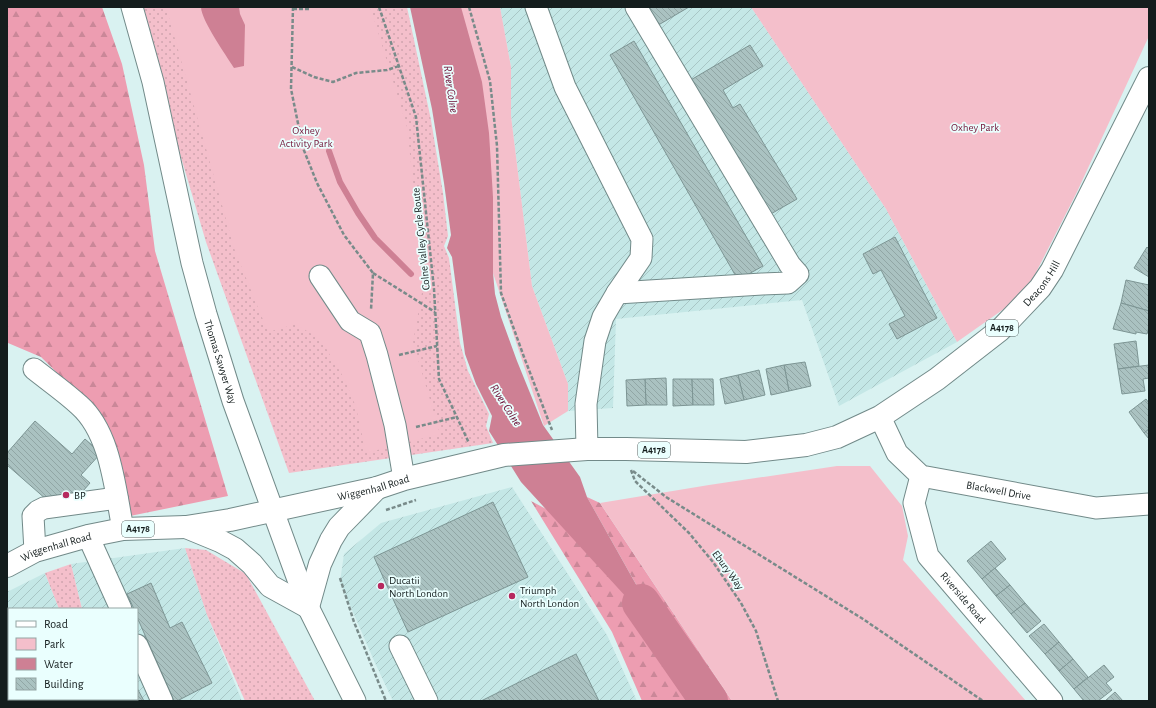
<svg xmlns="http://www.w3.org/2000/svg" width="1156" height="708" viewBox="0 0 1156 708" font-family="'Alegreya Sans',sans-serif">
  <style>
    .industrial { fill: url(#industrial-furrows) }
    .grass { fill: url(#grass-dots) }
    .forest { fill: url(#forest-firs) }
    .park { fill: #f4bfcb }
    .water { fill: #ce8094 }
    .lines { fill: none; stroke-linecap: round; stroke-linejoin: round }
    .stream { stroke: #ce8094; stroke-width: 6 }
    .river { stroke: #ce8094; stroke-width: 38 }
    .building { fill: url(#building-back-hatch); stroke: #7d9594 }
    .minor-casing { stroke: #728a89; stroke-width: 23 }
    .major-casing { stroke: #728a89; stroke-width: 24 }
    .path { stroke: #798b8a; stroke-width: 2.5; stroke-dasharray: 4 2; stroke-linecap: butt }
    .minor { stroke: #fff; stroke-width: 21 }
    .major { stroke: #fff; stroke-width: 22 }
    .poi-dot { fill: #b6295e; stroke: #eafffe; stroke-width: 1.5 }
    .labels { text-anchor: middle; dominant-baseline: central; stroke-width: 3.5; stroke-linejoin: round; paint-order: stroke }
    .shield { fill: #eafffe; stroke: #546160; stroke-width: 1 }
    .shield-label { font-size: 10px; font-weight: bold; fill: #141d1d }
    .park-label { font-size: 11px; fill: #74163a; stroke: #eafffe }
    .street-label { font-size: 11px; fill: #141d1d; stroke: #eafffe }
    .poi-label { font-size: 11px; fill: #141d1d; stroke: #eafffe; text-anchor: start }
    .water-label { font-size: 12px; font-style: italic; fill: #6b0c33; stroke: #eafffe }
  </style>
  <defs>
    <pattern id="industrial-furrows" width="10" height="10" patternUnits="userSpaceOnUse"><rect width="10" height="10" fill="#c4e7e6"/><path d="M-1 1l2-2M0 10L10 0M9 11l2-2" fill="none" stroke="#a8c6c5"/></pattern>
    <pattern id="grass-dots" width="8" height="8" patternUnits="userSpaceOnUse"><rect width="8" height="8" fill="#f4bfcb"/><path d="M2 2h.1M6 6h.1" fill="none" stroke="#d0a4ae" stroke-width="1.8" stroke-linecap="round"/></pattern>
    <pattern id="forest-firs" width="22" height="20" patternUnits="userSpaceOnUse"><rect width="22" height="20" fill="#ed9db1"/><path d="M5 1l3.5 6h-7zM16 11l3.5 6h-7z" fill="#ca8798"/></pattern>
    <pattern id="building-back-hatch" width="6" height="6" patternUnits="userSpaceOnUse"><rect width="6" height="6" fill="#aac2c1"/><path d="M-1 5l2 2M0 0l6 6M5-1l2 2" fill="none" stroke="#91a6a5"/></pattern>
  </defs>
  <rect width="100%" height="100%" fill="#d9f2f1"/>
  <g class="industrial">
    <path d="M500 7H751L886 209 957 342 839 406 802 300 616 319 613 408 568 411V384L532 286 511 116V67Z"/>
    <path d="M512 487 607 635 637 701H393L375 663 340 582 344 554 381 523Z"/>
    <path d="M185 548 207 615 242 701H106L105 699H137V609H82L71 564Z"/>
    <path d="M45 573 59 609H9V699H97L98 701H7V592Z"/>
  </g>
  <g class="grass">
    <path d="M141 7H407L431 120 443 193 448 236 444 246 449 258 460 343 468 371 489 414 486 426 493 443 289 473 206 242 173 130Z"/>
    <path d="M185 548 206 550 246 574 315 701H245L207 615Z"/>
    <path d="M71 564 82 609H59L45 573Z"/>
  </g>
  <g class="forest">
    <path d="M7 7H102L122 64 144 165 155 251 228 496 130 516 106 421 41 357 8 343 7 346Z"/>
    <path d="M587 497 600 503 732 701H642L612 632 531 501 548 510 669 643Z"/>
  </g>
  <g class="park">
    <path d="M166 7H370L375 22 407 127 424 281 413 342 440 434 366 453 356 407 344 378 321 340 296 324 268 332 235 251Z"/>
    <path d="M453 7H500L511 67V116L532 286 568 384V411L544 426 493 273V197Z"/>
    <path d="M751 7H1149V36L1076 194 1025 294 957 342 886 209Z"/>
    <path d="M837 466H870L902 506 908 536 903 560 1026 701H732L600 503 709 485Z"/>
  </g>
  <g class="water">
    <path d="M201 7H239L240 14 245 25 244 66 234 68C226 55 201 20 201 7Z"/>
    <path d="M410 7H461L482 82 489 133 493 197V273L495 294 501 317 517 361 543 425 580 477 587 497 670 645 521 482 489 431 492 416 476 384 465 354 452 257 447 248 451 235 444 183 432 109Z"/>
  </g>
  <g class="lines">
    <path class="stream" d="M329 151 340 182 358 213 375 238 411 274"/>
    <path class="river" d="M641 603 709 701"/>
  </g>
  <g class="building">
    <path d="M644 7H689L655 27Z"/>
    <path d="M634 41 763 266 738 280 610 55Z"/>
    <path d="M750 45 763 66 723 90 733 108 740 104 797 199 769 215 689 81Z"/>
    <path d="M895 237 937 318 897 339 889 324 905 316 881 270 873 274 863 254Z"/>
    <path d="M1147 247 1149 249V277L1134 268Z"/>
    <path d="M1126 280 1149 285V311L1121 303Z"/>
    <path d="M1121 303 1149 311V327L1147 334 1136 332V334L1113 329Z"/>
    <path d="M1136 341 1139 366 1118 369 1114 344Z"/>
    <path d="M805 362 811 386 789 391 784 365Z"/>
    <path d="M784 365 789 391 771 395 766 369Z"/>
    <path d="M1149 365V378L1143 379 1145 391 1122 394 1118 369Z"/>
    <path d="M759 370 765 395 744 400 738 375Z"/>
    <path d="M738 375 744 400 725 404 720 379Z"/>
    <path d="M666 378 667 405H646L645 379Z"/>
    <path d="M645 379 646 405 627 406 626 380Z"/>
    <path d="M673 379H692L693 405 673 406Z"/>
    <path d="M692 379H713L714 405H693Z"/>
    <path d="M1146 399 1149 403V429L1144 433 1129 412Z"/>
    <path d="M35 421 72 454 85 439 101 453 81 475 90 483 63 514 7 465V453Z"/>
    <path d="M1149 429V439L1144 433Z"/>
    <path d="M493 502 528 577 408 632 374 557Z"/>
    <path d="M991 541 1006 559 982 579 967 561Z"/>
    <path d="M995 568 1010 585 996 596 982 579Z"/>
    <path d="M151 583 170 628 182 622 212 683 177 701H174L137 617V609H134L127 594Z"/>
    <path d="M1010 585 1025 603 1011 614 996 596Z"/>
    <path d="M1025 603 1041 621 1027 633 1011 614Z"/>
    <path d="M1044 624 1059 642 1045 654 1029 636Z"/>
    <path d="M1059 642 1073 659 1059 671 1045 654Z"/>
    <path d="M576 654 599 701H481Z"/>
    <path d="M1073 659 1088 677 1074 689 1059 671Z"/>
    <path d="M1104 665 1114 677 1106 683 1112 690 1098 701H1084L1074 689Z"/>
    <path d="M137 688 144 701H119L118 699H137Z"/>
    <path d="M1115 692 1123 701H1105Z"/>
    <path d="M23 699H82L83 701H24Z"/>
  </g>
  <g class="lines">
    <g class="minor-casing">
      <g id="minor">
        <path id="s1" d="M132 7 153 82 192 263 206 314 233 401 308 607 355 701"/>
        <path d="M536 7 565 87 642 239 641 258 617 293 603 317 595 341 586 404 587 449"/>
        <path d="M320 276 350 321 370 333 377 355 395 425 404 479"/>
        <path d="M617 293 762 284 788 283 798 274 790 265 636 7"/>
        <path d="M34 369C49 381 65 392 79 405 111 433 115 490 123 529"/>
        <path id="s2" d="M880 417 897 453 921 476 1096 508 1149 504"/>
        <path id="s3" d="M921 476 914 503 928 556 1052 701"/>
        <path d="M88 536 121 609"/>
        <path d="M35 551 33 516 38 511 44 508 117 498"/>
        <path d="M137 645 162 701"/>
        <path d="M400 646 427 701"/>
      </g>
    </g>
    <g class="major-casing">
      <g id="major">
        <path d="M186 527 220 541 235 549 252 564 270 586 308 607 320 564 331 540 339 527 377 488"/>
        <path id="s4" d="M7 566 35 551 88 536 123 529 186 527 230 520 377 488 404 479 504 455 587 449H626L746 452 806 445 837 437 880 417 937 379 1000 330 1040 288 1052 270 1149 78"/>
      </g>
    </g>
    <g class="path">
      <path d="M293 7 291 89 303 148 317 183 344 235 373 273 371 310"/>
      <path d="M379 7 416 117 434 289 439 379 469 443"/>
      <path d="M469 7 490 81 497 146 501 293 524 357 552 430"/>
      <path d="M293 9H311"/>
      <path d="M292 67 314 77 333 82 356 73 387 70 399 66"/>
      <path d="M373 273 435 312"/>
      <path d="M399 355 437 346"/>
      <path d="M416 427 457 417"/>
      <path d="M631 470 635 481 689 533 713 562 741 603 756 631 778 701"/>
      <path d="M633 471 666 497 863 619 983 701"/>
      <path d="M386 510 416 500"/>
      <path d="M340 578 354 622 386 701"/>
    </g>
    <use href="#minor" class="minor"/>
    <use href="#major" class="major"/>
  </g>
  <g class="poi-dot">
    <circle cx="66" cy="495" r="4"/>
    <circle cx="381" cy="586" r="4"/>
    <circle cx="512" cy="596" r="4"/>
  </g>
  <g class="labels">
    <g class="shield">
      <rect x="986" y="320" width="32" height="16" rx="3"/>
      <rect x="638" y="442" width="32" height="16" rx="3"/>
      <rect x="122" y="521" width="32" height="16" rx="3"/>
    </g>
    <g class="shield-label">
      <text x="1002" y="328">A4178</text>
      <text x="654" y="450">A4178</text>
      <text x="138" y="529">A4178</text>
    </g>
    <g class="park-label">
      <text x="975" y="127">Oxhey Park</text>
      <text x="306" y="130">Oxhey<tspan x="306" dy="13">Activity Park</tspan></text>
    </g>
    <g class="street-label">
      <text transform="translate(421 239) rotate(-96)">Colne Valley Cycle Route</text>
      <text stroke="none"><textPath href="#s4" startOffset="1105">Deacons Hill</textPath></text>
      <text stroke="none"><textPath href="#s1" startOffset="366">Thomas Sawyer Way</textPath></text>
      <text stroke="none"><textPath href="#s4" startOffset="377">Wiggenhall Road</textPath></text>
      <text stroke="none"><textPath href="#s2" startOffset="152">Blackwell Drive</textPath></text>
      <text stroke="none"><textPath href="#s4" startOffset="53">Wiggenhall Road</textPath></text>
      <text transform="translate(728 570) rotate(54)">Ebury Way</text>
      <text stroke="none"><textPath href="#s3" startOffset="137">Riverside Road</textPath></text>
    </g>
    <g class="poi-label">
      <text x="74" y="495">BP</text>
      <text x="389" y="580">Ducatii<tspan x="389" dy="13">North London</tspan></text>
      <text x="520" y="590">Triumph<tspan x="520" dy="13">North London</tspan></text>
    </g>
    <g class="water-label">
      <text transform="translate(451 89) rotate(82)">River Colne</text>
      <text transform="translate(506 405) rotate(57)">River Colne</text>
    </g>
  </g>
  <rect width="1156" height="708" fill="none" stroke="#141d1d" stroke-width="16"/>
  <rect x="8" y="608" width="130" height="92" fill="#eafffe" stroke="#94a5a4"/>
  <rect x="16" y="621" width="20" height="6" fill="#ffffff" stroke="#94a5a4"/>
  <text x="44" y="628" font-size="12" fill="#141d1d">Road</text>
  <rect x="16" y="638" width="20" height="12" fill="#f4bfcb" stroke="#94a5a4"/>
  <text x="44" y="648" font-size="12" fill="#141d1d">Park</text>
  <rect x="16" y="658" width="20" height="12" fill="#ce8094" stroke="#94a5a4"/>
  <text x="44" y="668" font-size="12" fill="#141d1d">Water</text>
  <rect x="16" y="678" width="20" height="12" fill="url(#building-back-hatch)" stroke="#94a5a4"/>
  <text x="44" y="688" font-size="12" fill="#141d1d">Building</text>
</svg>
